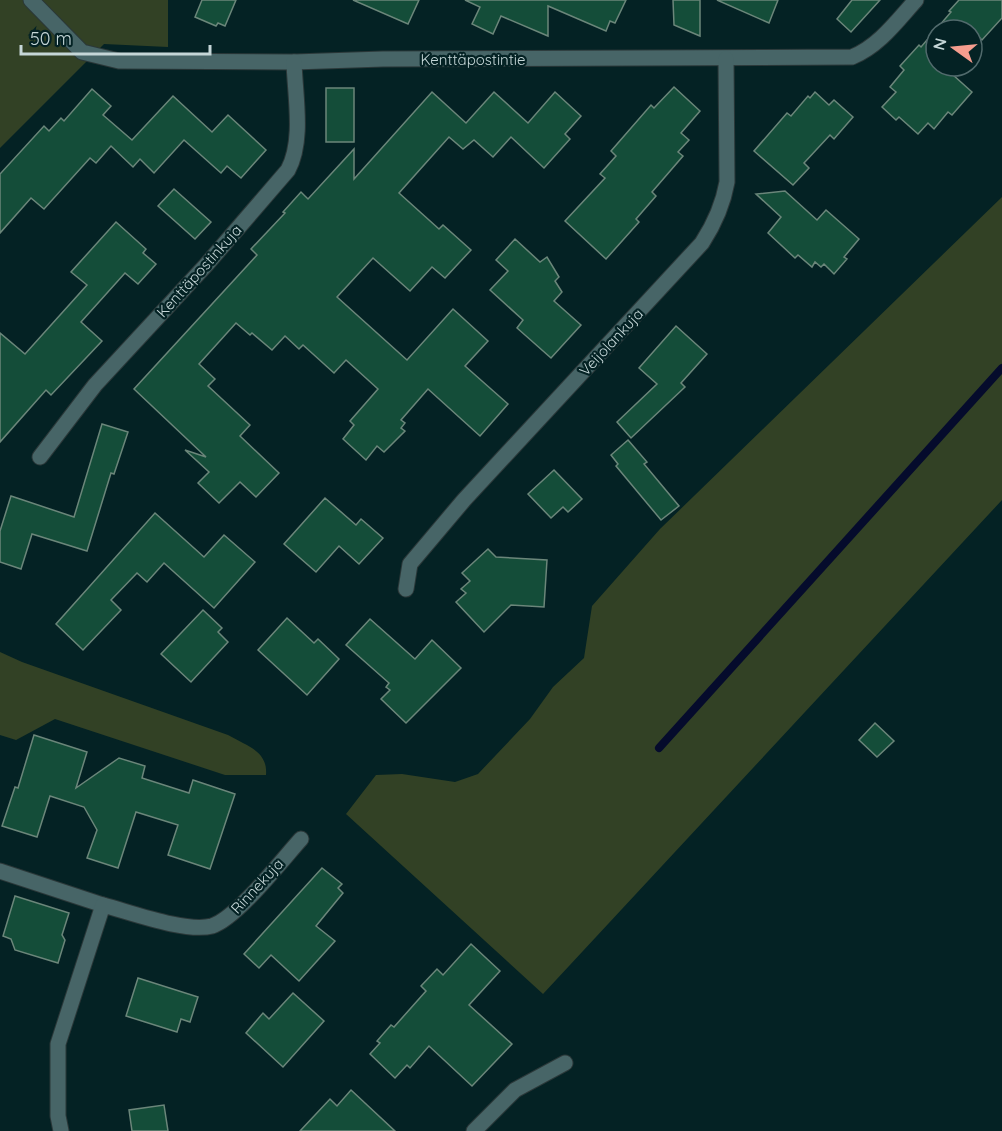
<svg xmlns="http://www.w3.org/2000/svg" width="1002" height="1131" viewBox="0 0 1002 1131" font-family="Quicksand,sans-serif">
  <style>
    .green { fill: #324125 }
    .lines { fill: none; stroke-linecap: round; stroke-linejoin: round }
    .stream { stroke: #050b2c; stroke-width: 8 }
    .building { fill: #144d39; stroke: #6b867a; stroke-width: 1.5 }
    .minor-casing { stroke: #2b3839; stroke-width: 17 }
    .minor { stroke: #476567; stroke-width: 15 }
    .labels { text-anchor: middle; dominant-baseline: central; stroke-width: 4.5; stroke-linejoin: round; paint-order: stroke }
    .street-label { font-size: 15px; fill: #c5d6d7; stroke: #042224 }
  </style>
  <rect width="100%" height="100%" fill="#042224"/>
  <g class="green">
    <path d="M0 0H168V47L104 44 0 148Z"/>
    <path d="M1002 197V500L543 994 346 814 376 775 402 774 455 782 478 774 530 719 553 687 584 658 592 606 660 529Z"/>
    <path d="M0 652 22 662 228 735C247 746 268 751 266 775H225L55 719 16 740 0 735Z"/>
  </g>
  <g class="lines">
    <path class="stream" d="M659 748 1002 368"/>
  </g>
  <g class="building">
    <path d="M202 0H236L225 26 218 23 216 26 195 17Z"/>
    <path d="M353 0H419L408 24Z"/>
    <path d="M465 0H626L615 23 610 21 606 31 548 6V36L501 16 493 34 472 24 480 7Z"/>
    <path d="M673 0H700V36L674 25Z"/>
    <path d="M717 0H778L769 23Z"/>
    <path d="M852 0H880L851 32 837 19Z"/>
    <path d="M959 0H1002V18L982 40 972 30H936V66H943L972 92 952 115 948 112 934 129 928 123 918 134 899 117 896 120 882 107 896 92 890 87 904 70 900 66 919 45 921 47 951 12 949 11Z"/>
    <path d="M674 87 700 111 681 133 689 140 678 152 683 156 652 192 656 196 636 219 639 222 606 259 565 221 605 178 600 174 616 156 611 151 651 105 654 108Z"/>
    <rect x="326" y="88" width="28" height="54"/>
    <path d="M92 89 111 106 103 115 132 140 173 96 212 132 228 115 266 150 241 178 227 166 221 173 184 140 154 173 140 159 133 167 111 146 96 163 90 158 44 209 31 198 0 233V174L44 126 49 131 61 118 64 121Z"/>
    <path d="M432 92 466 123 494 92 528 123 555 92 581 116 565 134 570 139 544 168 511 137 493 157 474 140 463 149 449 137 399 193 439 229 443 225 471 250 445 278 432 267 410 291 373 258 337 297 407 360 453 309 488 341 465 366 508 404 480 436 428 389 401 420 405 423 401 428 405 431 384 452 377 446 366 460 343 439 354 425 350 421 378 389 346 360 334 373 303 345 299 349 285 336 272 350 252 333 250 335 236 323 199 364 215 379 208 386 250 425 240 436 279 473 256 497 240 482 219 503 198 483 209 472 185 450 206 457 134 389 257 255 251 249 285 213 283 212 301 192 308 199 354 149V179Z"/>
    <path d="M815 92 829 105 834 100 853 117 834 139 830 135 804 163 809 168 793 185 754 151 787 113 791 116 808 96 810 98Z"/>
    <path d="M174 189 211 222 195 239 158 206Z"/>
    <path d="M785 191 817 220 826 210 859 239 844 257 847 259 834 274 824 264 821 267 815 262 812 267 798 255 795 258 768 233 781 217 756 194Z"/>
    <path d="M116 222 146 249 143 253 156 264 138 284 125 273 81 322 102 341 51 395 46 390 0 442V333L25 354 87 285 71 272Z"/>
    <path d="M515 239 540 262 547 257 559 277 555 281 562 292 554 301 581 325 551 358 517 328 523 320 490 290 508 271 496 260Z"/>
    <path d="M676 326 707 354 681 383 685 387 631 438 617 422 657 384 639 368Z"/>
    <path d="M102 424 128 432 114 474 111 473 87 551 32 534 21 569 0 562V531L11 496 74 517Z"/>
    <path d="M628 440 647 462 644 464 679 506 661 520 616 466 618 464 611 455Z"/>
    <path d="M554 470 582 499 568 512 563 507 551 518 528 494Z"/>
    <path d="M325 498 356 525 361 519 383 538 359 564 339 546 316 572 284 544Z"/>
    <path d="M155 513 204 557 224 535 255 562 214 608 164 563 147 582 137 573 111 600 121 610 83 650 56 624Z"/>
    <path d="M488 549 496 557 547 560 544 607 511 605 484 632 456 602 466 593 461 589 470 581 462 573Z"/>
    <path d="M203 610 222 628 218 632 228 642 191 682 161 654Z"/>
    <path d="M287 618 314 643 318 639 339 659 307 695 258 650Z"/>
    <path d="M370 619 415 659 432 640 461 668 406 723 381 699 390 690 386 687 389 683 346 645Z"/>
    <path d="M875 723 894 741 877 757 859 740Z"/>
    <path d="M34 735 87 752 76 788 119 758 145 766 142 778 189 793 193 780 235 794 210 869 168 855 178 825 136 812 118 868 87 858 97 830 84 807 50 796 37 837 2 826 15 787 18 788Z"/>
    <path d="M322 868 342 884 338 888 343 893 316 926 335 941 299 981 271 955 259 968 244 954Z"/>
    <path d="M15 896 69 913 62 935 65 940 58 963 15 950 11 939 3 936Z"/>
    <path d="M471 944 500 971 469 1005 512 1044 472 1086 429 1046 410 1068 407 1065 395 1078 370 1054 380 1043 377 1041 391 1025 394 1027 426 991 421 986 437 969 443 975Z"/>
    <path d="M138 978 198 997 190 1022 181 1019 177 1032 126 1016Z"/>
    <path d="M293 993 324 1021 283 1067 246 1033 263 1013 269 1019Z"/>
    <path d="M351 1090 395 1131H300L330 1099 337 1106Z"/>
    <path d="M164 1105 168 1131H132L129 1110Z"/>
  </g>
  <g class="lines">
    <g class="minor-casing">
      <g id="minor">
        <path d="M31 0 82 52 119 61 294 62 383 59 852 57C879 46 897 21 916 0"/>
        <path d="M40 457 95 385 207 264 288 170C304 140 295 96 294 62"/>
        <path d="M406 589 410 564 464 500 702 243C715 223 723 205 727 182L726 59"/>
        <path d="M0 871 103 905"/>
        <path d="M61 1131 58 1116V1044L103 905C130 912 186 933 212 926 237 918 282 860 301 839"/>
        <path d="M474 1131 515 1090 565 1063"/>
      </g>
    </g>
    <use href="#minor" class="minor"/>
  </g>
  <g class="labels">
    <g class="street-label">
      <text x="473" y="59">Kenttäpostintie</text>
      <text transform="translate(199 271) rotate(-48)">Kenttäpostinkuja</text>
      <text transform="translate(611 342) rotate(-47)">Veijolankuja</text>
      <text transform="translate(257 886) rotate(-47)">Rinnekuja</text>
    </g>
  </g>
  <g transform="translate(954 48) rotate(285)"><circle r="28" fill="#042224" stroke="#516a6c" stroke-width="1.5"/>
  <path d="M0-4.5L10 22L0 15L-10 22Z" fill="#f59d8e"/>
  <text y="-9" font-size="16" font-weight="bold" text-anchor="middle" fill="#c5d6d7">N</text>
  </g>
  <path d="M21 45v9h189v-9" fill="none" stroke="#c5d6d7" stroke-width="3"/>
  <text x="30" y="45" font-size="18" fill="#c5d6d7" stroke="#042224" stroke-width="4.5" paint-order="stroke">50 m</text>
</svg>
